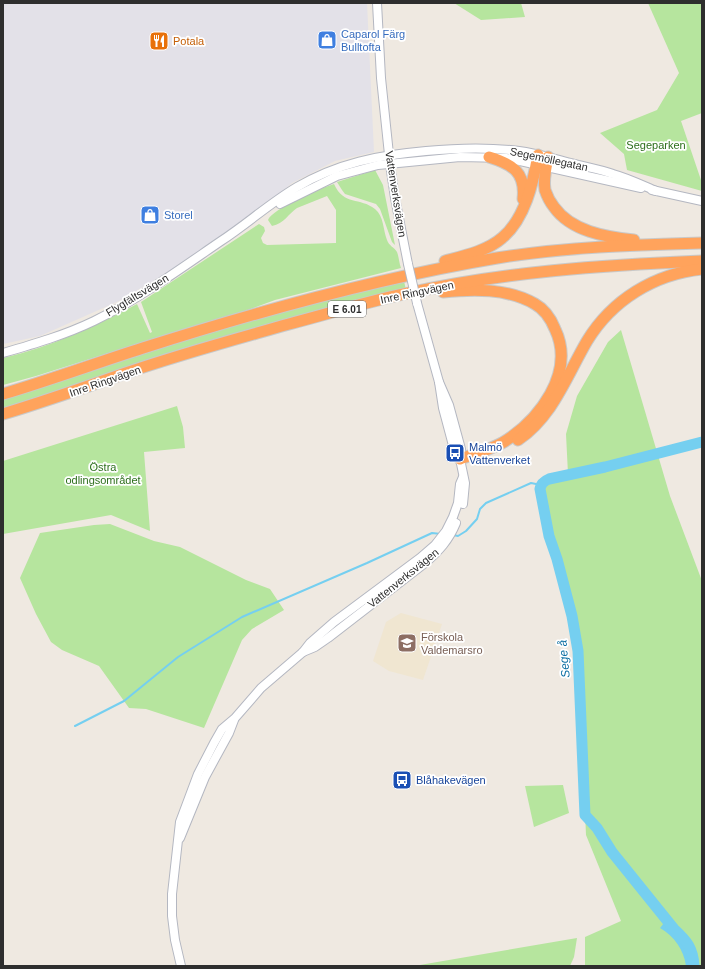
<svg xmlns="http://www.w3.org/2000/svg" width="705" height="969" viewBox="0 0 705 969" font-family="Helvetica,sans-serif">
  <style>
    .industrial { fill: #e3e1e8 }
    .education { fill: #f0e6d1 }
    .green { fill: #b6e59e }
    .water { fill: #75cff0 }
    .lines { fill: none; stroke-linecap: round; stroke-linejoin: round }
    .stream { stroke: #75cff0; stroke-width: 2 }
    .river { stroke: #75cff0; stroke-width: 11 }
    .minor-casing { stroke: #b4b7c1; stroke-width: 10 }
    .highway-casing { stroke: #c9c9c9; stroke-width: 13 }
    .minor { stroke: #fff; stroke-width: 8 }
    .highway { stroke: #ffa35c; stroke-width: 11 }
    .minor-bridge-casing { stroke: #b4b7c1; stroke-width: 10; stroke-linecap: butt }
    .minor-bridge { stroke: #fff; stroke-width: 8 }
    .labels { text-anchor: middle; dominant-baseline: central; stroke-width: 3.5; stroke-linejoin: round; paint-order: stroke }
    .shield { fill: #fff; stroke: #6d6d6d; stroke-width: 1 }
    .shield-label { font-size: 10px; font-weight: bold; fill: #2e2e2e }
    .shop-label { font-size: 11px; fill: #366cbe; stroke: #fff; text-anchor: start }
    .food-label { font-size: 11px; fill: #c56008; stroke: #fff; text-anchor: start }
    .park-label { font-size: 11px; fill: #2c6e1b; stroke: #fff }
    .street-label { font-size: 11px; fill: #2e2e2e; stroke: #fff }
    .transit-label { font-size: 11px; fill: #164399; stroke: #fff; text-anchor: start }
    .education-label { font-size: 11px; fill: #785e54; stroke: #fff; text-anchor: start }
    .water-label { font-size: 12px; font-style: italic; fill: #0d6fa3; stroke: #fff }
  </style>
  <rect width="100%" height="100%" fill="#efe9e1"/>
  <path class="industrial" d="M3 3H367L374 152 335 161 292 183 250 219 190 259 119 301 40 336 3 344Z"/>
  <path class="education" d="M401 613 442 624 423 680 389 671 373 661 386 622Z"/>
  <g class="green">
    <path d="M454 3H521L525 17 481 20Z"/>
    <path d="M648 3H702V113L681 121 702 183V191L627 170 624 154 600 133 657 110 679 73Z"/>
    <path d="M375 170 383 185 395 245 392 242 380 209 376 204 345 194 342 190 337 182Z"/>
    <path d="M334 184C344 206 360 197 375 209 384 216 383 230 387 240 389 246 394 247 397 252 399 257 399 263 401 268L275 300 248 310 172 333 36 376 3 385V358C50 347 94 327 137 304L150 333 152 332 141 302 259 224 264 227 265 231 261 238 263 243 267 245 336 243V210L327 196C317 200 307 204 297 208 289 213 284 224 272 226L268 220C272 209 321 188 334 184Z"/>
    <path d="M404 281 406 290 131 366 3 409V399L222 328 344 295Z"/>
    <path d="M621 330 670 496 702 581V966H585V937L621 921 586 835 578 651 572 616 557 559 549 536 540 489C541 477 558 477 568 474L566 434 577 396 608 342Z"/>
    <path d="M177 406 183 427 185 448 144 452 150 531 111 515 3 534V461Z"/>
    <path d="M110 524 154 541 180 547 246 580 270 589 284 610 252 629 242 640 204 728 146 709 129 708 99 666 62 650 51 642 36 614 20 578 40 533 94 525Z"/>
    <path d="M563 785 569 813 534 827 525 786Z"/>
    <path d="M577 938 574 957 570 966H414Z"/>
  </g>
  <path class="water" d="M664 923 687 946 691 966H686C684 950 674 936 660 928Z"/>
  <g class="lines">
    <g class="stream">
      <path d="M453 535 458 536 466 531 477 519 480 509 486 503 531 483 541 485"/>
      <path d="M75 726 124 701 178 657 242 617 367 563 432 533 441 534"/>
    </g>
    <path class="river" d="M694 966C693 948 687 941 674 929L612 852 597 828 585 815 578 651 572 616 557 559 549 536 540 489C541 483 544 481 549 479L605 467 702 442"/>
    <g class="minor-casing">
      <g id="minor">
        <path d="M377 3 381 78 390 164 395 198 408 264"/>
        <path d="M652 190 702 201"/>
        <path d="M280 204 337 176 378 165 460 157 506 158 641 188"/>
        <path d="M417 303 439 382 443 408 455 453 460 459"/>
        <path d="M3 353C34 344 65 335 94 321 139 299 180 269 221 241 247 224 270 203 297 187 338 163 379 155 426 151 457 148 488 147 519 151 537 153 554 159 571 163 585 167 600 169 613 174 628 178 642 185 656 191"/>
        <path d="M439 382 449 405 461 449 460 459 465 483 463 504"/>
        <path d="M303 652 315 647 328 638 425 563C439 551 449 540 456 523"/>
        <path d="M180 838 205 777 229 733 234 720"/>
        <path d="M181 966 175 940 172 916V894L180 822 198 774 214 743 222 729 235 718 261 688 303 652 310 643 334 622 420 558 435 545 446 531 453 517 458 503 460 484 463 477"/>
      </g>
    </g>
    <g class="highway-casing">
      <g id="highway">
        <path d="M489 157C512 164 526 172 523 199"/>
        <path d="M548 157C546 168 543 179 545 190 547 196 550 202 554 207 571 231 605 237 634 240"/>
        <path d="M445 261C464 256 487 251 502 238 525 219 533 183 538 155"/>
        <path d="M443 292C473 289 507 288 535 304 544 309 551 319 555 329 576 373 539 421 502 443 489 450 474 454 460 459"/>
        <path d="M3 394C50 380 96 363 143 348 259 311 377 278 497 258 565 247 633 245 702 243"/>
        <path d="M3 414C43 402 83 388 123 374 177 355 233 340 289 324 327 314 366 302 404 294 503 272 602 265 702 261"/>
        <path d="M518 440C553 416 566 377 587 341 612 300 654 274 702 269"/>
      </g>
    </g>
    <use href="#minor" class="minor"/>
    <use href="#highway" class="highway"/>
    <g class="minor-bridge-casing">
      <path id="minor-bridge" d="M408 264 417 303"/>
    </g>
    <use href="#minor-bridge" class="minor-bridge"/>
  </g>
  <defs>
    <g id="shop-square" transform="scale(1)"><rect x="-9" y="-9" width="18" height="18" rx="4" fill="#3f7fe0" stroke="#fff"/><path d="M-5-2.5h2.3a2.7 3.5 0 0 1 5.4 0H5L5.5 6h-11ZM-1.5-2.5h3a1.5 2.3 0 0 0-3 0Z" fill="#fff"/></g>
    <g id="restaurant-square" transform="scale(1)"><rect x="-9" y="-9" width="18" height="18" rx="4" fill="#e8710a" stroke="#fff"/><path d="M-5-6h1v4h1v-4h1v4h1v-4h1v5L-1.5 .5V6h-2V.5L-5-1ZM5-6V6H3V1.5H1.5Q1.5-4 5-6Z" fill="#fff"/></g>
    <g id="bus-square" transform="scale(1)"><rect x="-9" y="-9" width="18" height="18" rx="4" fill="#1a4fb4" stroke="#fff"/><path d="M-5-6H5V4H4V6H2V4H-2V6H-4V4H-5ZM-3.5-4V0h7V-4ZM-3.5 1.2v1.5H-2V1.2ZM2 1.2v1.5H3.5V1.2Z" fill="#fff"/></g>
    <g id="school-square" transform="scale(1)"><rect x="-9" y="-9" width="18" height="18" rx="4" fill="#8d6e63" stroke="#fff"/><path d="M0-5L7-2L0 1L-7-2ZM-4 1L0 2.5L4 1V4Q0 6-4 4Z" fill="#fff"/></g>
  </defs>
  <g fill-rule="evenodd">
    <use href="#shop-square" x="327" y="40"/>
    <use href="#restaurant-square" x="159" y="41"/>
    <use href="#shop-square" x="150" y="215"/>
    <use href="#bus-square" x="455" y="453"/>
    <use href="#school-square" x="407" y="643"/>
    <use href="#bus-square" x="402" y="780"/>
  </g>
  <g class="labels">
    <rect class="shield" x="328" y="301" width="38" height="16" rx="3"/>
    <g class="shield-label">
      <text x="347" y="309">E 6.01</text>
    </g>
    <g class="shop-label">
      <text x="341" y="34">Caparol Färg<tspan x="341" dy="13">Bulltofta</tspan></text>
      <text x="164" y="215">Storel</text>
    </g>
    <g class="food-label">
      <text x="173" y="41">Potala</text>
    </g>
    <g class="park-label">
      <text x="656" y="145">Segeparken</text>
      <text x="103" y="467">Östra<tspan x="103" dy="13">odlingsområdet</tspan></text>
    </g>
    <g class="street-label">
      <text transform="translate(549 159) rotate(12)">Segemöllegatan</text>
      <text transform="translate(396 194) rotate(81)">Vattenverksvägen</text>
      <text transform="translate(417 292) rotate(-12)">Inre Ringvägen</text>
      <text transform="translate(137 295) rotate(-31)">Flygfältsvägen</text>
      <text transform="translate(105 381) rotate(-19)">Inre Ringvägen</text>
      <text transform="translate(403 578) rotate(-39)">Vattenverksvägen</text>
    </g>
    <g class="transit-label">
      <text x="469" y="447">Malmö<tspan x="469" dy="13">Vattenverket</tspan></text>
      <text x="416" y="780">Blåhakevägen</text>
    </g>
    <g class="education-label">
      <text x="421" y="637">Förskola<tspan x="421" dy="13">Valdemarsro</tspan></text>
    </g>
    <g class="water-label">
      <text transform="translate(564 659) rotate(-95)">Sege å</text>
    </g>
  </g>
  <rect width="705" height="969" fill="none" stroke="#2e2e2e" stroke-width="8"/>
</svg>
